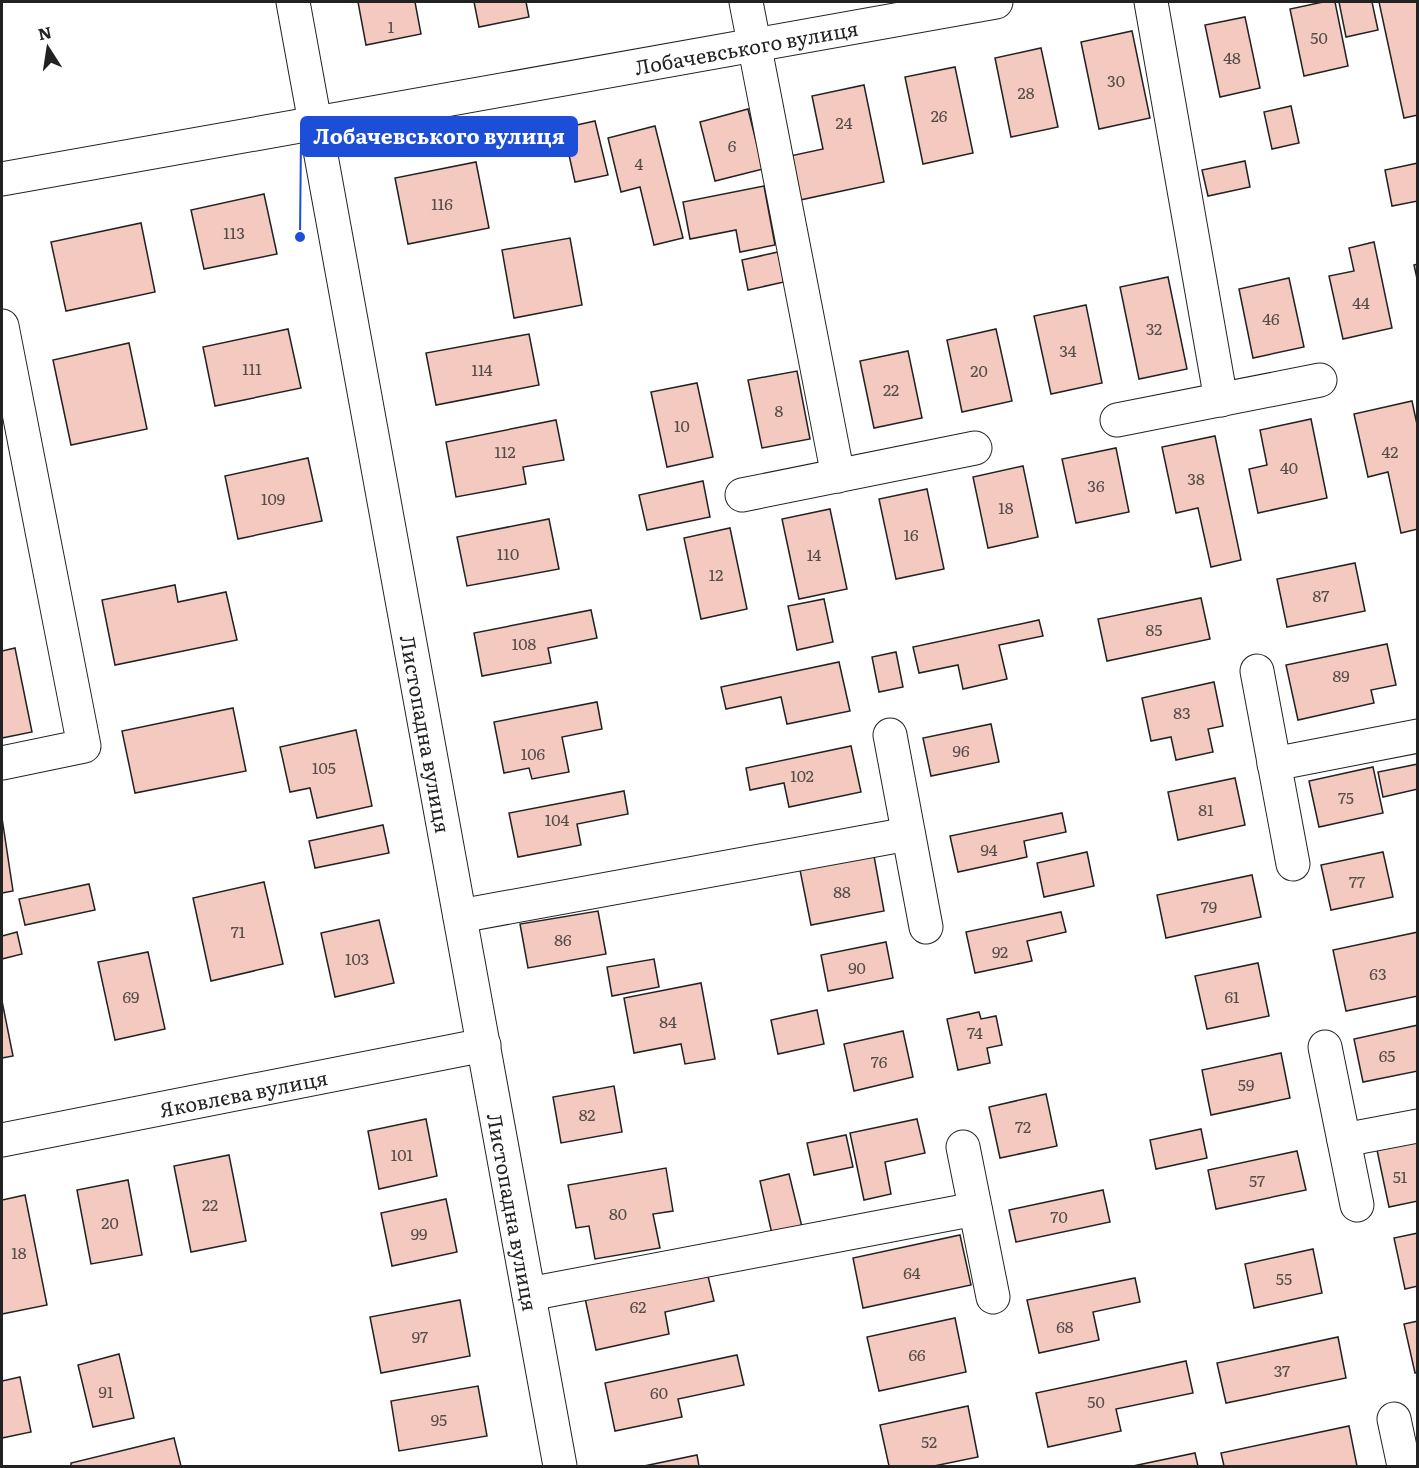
<svg xmlns="http://www.w3.org/2000/svg" width="1419" height="1468" viewBox="0 0 1419 1468" font-family="Literata,serif">
  <style>
    .building { fill: #f3c9c0; stroke: #222; stroke-width: 1.5 }
    .lines { fill: none; stroke-linecap: round; stroke-linejoin: round }
    .minor-casing { stroke: #222; stroke-width: 35 }
    .minor { stroke: #fff; stroke-width: 33 }
    .labels { text-anchor: middle; dominant-baseline: central; stroke-width: 4.5; stroke-linejoin: round; paint-order: stroke }
    .number-label { font-size: 16px; fill: #564c4a }
    .street-label { font-size: 20px; fill: #222; stroke: #fff }
    .leader { fill: none; stroke: #1d4ed8; stroke-width: 2 }
    .callout-dot { fill: #1d4ed8; stroke: #fff; stroke-width: 2 }
    .callout { fill: #1d4ed8; stroke: #1d4ed8; stroke-width: 2 }
    .callout-label { font-size: 21px; text-anchor: middle; font-weight: bold; fill: #fff }
  </style>
  <rect width="100%" height="100%" fill="#fff"/>
  <g class="building">
    <path d="M358 2H415L421 34 366 45Z"/>
    <path d="M474 2H526L529 17 479 27Z"/>
    <path d="M1323 2H1335L1348 66 1304 76 1290 9Z"/>
    <path d="M1339 2H1372L1378 30 1346 37Z"/>
    <path d="M1379 2H1418V115L1404 118Z"/>
    <path d="M1245 17 1260 88 1220 97 1205 25Z"/>
    <path d="M1132 31 1150 118 1099 129 1081 42Z"/>
    <path d="M1041 48 1058 127 1011 137 995 58Z"/>
    <path d="M955 67 973 153 923 164 905 77Z"/>
    <path d="M864 85 884 182 800 200 790 156 823 149 812 96Z"/>
    <path d="M1291 106 1299 143 1272 149 1264 112Z"/>
    <path d="M748 109 763 169 715 181 700 122Z"/>
    <path d="M595 121 608 175 575 182 563 128Z"/>
    <path d="M655 126 683 238 654 245 640 187 621 192 608 138Z"/>
    <path d="M1245 161 1250 187 1208 196 1202 170Z"/>
    <path d="M476 162 489 228 408 244 395 178Z"/>
    <path d="M1418 163V201L1392 206 1385 170Z"/>
    <path d="M764 186 775 245 740 252 736 230 690 239 683 202Z"/>
    <path d="M264 194 277 254 204 269 191 210Z"/>
    <path d="M141 223 155 292 66 311 51 242Z"/>
    <path d="M570 238 582 305 514 318 502 250Z"/>
    <path d="M1374 242 1392 328 1343 339 1329 276 1354 271 1349 248Z"/>
    <path d="M778 252 784 282 748 290 742 260Z"/>
    <path d="M1418 264V283L1414 265Z"/>
    <path d="M1168 277 1187 369 1139 379 1120 287Z"/>
    <path d="M1289 278 1304 347 1253 358 1239 289Z"/>
    <path d="M1086 305 1102 383 1051 394 1034 316Z"/>
    <path d="M288 329 301 388 215 406 203 347Z"/>
    <path d="M996 329 1012 401 962 412 947 340Z"/>
    <path d="M529 334 539 385 436 405 426 353Z"/>
    <path d="M129 343 147 429 71 445 53 360Z"/>
    <path d="M908 351 922 418 874 428 860 361Z"/>
    <path d="M797 371 810 439 762 448 748 380Z"/>
    <path d="M697 383 713 457 667 467 651 392Z"/>
    <path d="M1412 401 1418 429V529L1401 533 1388 472 1368 477 1354 414Z"/>
    <path d="M1311 419 1327 498 1258 513 1249 469 1267 465 1260 430Z"/>
    <path d="M556 420 564 460 523 467 526 484 456 497 446 442Z"/>
    <path d="M1215 436 1241 560 1211 567 1198 508 1176 513 1162 447Z"/>
    <path d="M1116 448 1129 512 1076 523 1062 459Z"/>
    <path d="M308 458 322 521 238 539 225 476Z"/>
    <path d="M1023 466 1038 537 988 548 973 477Z"/>
    <path d="M703 481 710 517 647 530 639 495Z"/>
    <path d="M927 489 944 569 896 579 879 499Z"/>
    <path d="M830 509 847 589 799 599 782 519Z"/>
    <path d="M549 519 559 569 467 586 457 537Z"/>
    <path d="M730 528 747 609 701 619 684 538Z"/>
    <path d="M1355 563 1365 611 1287 627 1277 579Z"/>
    <path d="M175 585 178 602 226 592 237 640 115 665 102 600Z"/>
    <path d="M1201 598 1210 639 1107 661 1098 619Z"/>
    <path d="M824 599 833 642 797 650 788 606Z"/>
    <path d="M591 610 597 638 548 648 551 663 482 676 474 633Z"/>
    <path d="M1039 620 1043 636 999 645 1007 679 963 689 958 665 919 673 913 647Z"/>
    <path d="M1387 644 1396 685 1371 690 1374 703 1298 720 1286 665Z"/>
    <path d="M15 648 32 732 2 738V651Z"/>
    <path d="M896 652 903 687 879 692 872 657Z"/>
    <path d="M839 662 850 711 787 724 781 697 726 709 721 687Z"/>
    <path d="M1214 682 1223 726 1208 729 1213 752 1176 760 1171 737 1151 741 1142 698Z"/>
    <path d="M597 702 602 729 562 737 569 772 532 779 529 768 504 773 494 722Z"/>
    <path d="M233 708 246 771 135 793 122 731Z"/>
    <path d="M991 724 999 762 931 776 923 738Z"/>
    <path d="M356 730 372 806 317 818 310 788 290 792 280 747Z"/>
    <path d="M851 746 861 792 789 807 784 783 750 790 746 768Z"/>
    <path d="M1418 764V789L1383 797 1378 772Z"/>
    <path d="M1373 767 1383 813 1319 827 1309 781Z"/>
    <path d="M1235 778 1245 825 1178 840 1168 792Z"/>
    <path d="M624 791 628 814 577 824 581 845 518 857 509 813Z"/>
    <path d="M1062 813 1066 832 1024 841 1027 857 958 872 950 836Z"/>
    <path d="M2 818 13 891 2 893Z"/>
    <path d="M383 825 389 853 315 868 309 841Z"/>
    <path d="M1087 852 1094 886 1044 897 1037 863Z"/>
    <path d="M1383 852 1393 897 1331 910 1321 865Z"/>
    <path d="M874 856 884 911 811 925 800 870Z"/>
    <path d="M1252 875 1261 917 1166 938 1157 895Z"/>
    <path d="M264 882 283 964 211 981 193 898Z"/>
    <path d="M89 884 95 910 25 925 19 899Z"/>
    <path d="M598 911 606 954 528 968 520 924Z"/>
    <path d="M1061 912 1066 932 1027 941 1032 961 975 973 966 932Z"/>
    <path d="M379 920 394 983 335 997 321 933Z"/>
    <path d="M17 932 22 954 2 959V936Z"/>
    <path d="M1418 932V996L1346 1011 1333 950Z"/>
    <path d="M886 942 893 978 828 991 821 955Z"/>
    <path d="M148 952 165 1029 115 1040 98 962Z"/>
    <path d="M654 959 659 987 612 996 607 967Z"/>
    <path d="M1258 963 1269 1016 1207 1029 1195 976Z"/>
    <path d="M701 983 715 1059 685 1064 681 1044 634 1053 624 998Z"/>
    <path d="M2 1001 13 1056 2 1058Z"/>
    <path d="M817 1010 824 1044 778 1054 771 1020Z"/>
    <path d="M979 1012 981 1019 996 1016 1002 1045 987 1048 990 1063 958 1070 947 1019Z"/>
    <path d="M1418 1025V1071L1363 1082 1354 1039Z"/>
    <path d="M903 1031 913 1077 854 1091 844 1044Z"/>
    <path d="M1281 1053 1290 1098 1211 1115 1202 1070Z"/>
    <path d="M614 1086 622 1132 561 1143 553 1097Z"/>
    <path d="M1046 1094 1057 1146 1000 1158 989 1107Z"/>
    <path d="M426 1119 437 1176 379 1189 368 1131Z"/>
    <path d="M917 1119 925 1153 885 1162 891 1194 864 1200 850 1133Z"/>
    <path d="M1201 1129 1207 1158 1156 1169 1150 1140Z"/>
    <path d="M846 1135 853 1167 814 1175 807 1143Z"/>
    <path d="M1418 1142V1201L1389 1207 1377 1150Z"/>
    <path d="M1297 1151 1306 1190 1216 1209 1208 1170Z"/>
    <path d="M229 1155 246 1241 191 1252 174 1166Z"/>
    <path d="M666 1168 673 1211 653 1214 660 1248 595 1259 589 1226 576 1228 568 1185Z"/>
    <path d="M789 1174 802 1227 772 1234 760 1181Z"/>
    <path d="M128 1180 142 1255 91 1264 77 1190Z"/>
    <path d="M1103 1190 1110 1222 1016 1242 1009 1210Z"/>
    <path d="M25 1195 47 1305 2 1314V1200Z"/>
    <path d="M446 1199 457 1252 392 1266 381 1213Z"/>
    <path d="M1418 1233V1286L1405 1289 1394 1238Z"/>
    <path d="M960 1235 971 1285 863 1308 853 1258Z"/>
    <path d="M1313 1249 1322 1293 1254 1308 1245 1264Z"/>
    <path d="M707 1272 714 1301 665 1312 669 1334 596 1350 585 1298Z"/>
    <path d="M1135 1278 1140 1302 1093 1312 1099 1340 1039 1353 1027 1300Z"/>
    <path d="M460 1300 470 1356 381 1373 370 1317Z"/>
    <path d="M955 1318 966 1372 879 1391 867 1337Z"/>
    <path d="M1418 1321V1372L1415 1373 1404 1324Z"/>
    <path d="M1338 1337 1346 1378 1226 1403 1217 1363Z"/>
    <path d="M119 1354 134 1418 93 1427 78 1365Z"/>
    <path d="M737 1355 744 1385 678 1399 682 1417 615 1431 605 1383Z"/>
    <path d="M1186 1361 1193 1393 1116 1409 1121 1431 1048 1447 1036 1393Z"/>
    <path d="M20 1377 31 1432 2 1438V1381Z"/>
    <path d="M478 1386 487 1436 399 1451 391 1401Z"/>
    <path d="M968 1406 978 1457 934 1466H889L880 1425Z"/>
    <path d="M1349 1426 1357 1466H1224L1221 1453Z"/>
    <path d="M174 1438 181 1466H71V1463Z"/>
    <path d="M1195 1453 1198 1466H1133Z"/>
    <path d="M697 1455 699 1466H644Z"/>
  </g>
  <g class="lines">
    <g class="minor-casing">
      <g id="minor">
        <path id="s1" d="M293 2 560 1466"/>
        <path d="M746 2 838 476"/>
        <path d="M1151 2 1221 400"/>
        <path id="s2" d="M2 179 996 2"/>
        <path d="M2 326 84 746 2 763"/>
        <path d="M1117 420 1320 380"/>
        <path d="M742 495 975 448"/>
        <path d="M1257 671 1293 864"/>
        <path d="M890 735 926 927"/>
        <path d="M1274 764 1418 736"/>
        <path d="M460 916 908 834"/>
        <path d="M1325 1047 1357 1205"/>
        <path id="s3" d="M2 1140 484 1045"/>
        <path d="M1344 1140 1418 1126"/>
        <path d="M963 1147 993 1297"/>
        <path d="M529 1294 975 1209"/>
        <path d="M1394 1419 1404 1466"/>
      </g>
    </g>
    <use href="#minor" class="minor"/>
  </g>
  <g class="labels">
    <g class="number-label">
      <text x="391" y="26">1</text>
      <text x="1319" y="37">50</text>
      <text x="1232" y="57">48</text>
      <text x="1116" y="80">30</text>
      <text x="1026" y="92">28</text>
      <text x="939" y="115">26</text>
      <text x="844" y="122">24</text>
      <text x="732" y="145">6</text>
      <text x="639" y="163">4</text>
      <text x="442" y="203">116</text>
      <text x="234" y="232">113</text>
      <text x="1361" y="302">44</text>
      <text x="1271" y="318">46</text>
      <text x="1154" y="328">32</text>
      <text x="1068" y="350">34</text>
      <text x="252" y="368">111</text>
      <text x="482" y="369">114</text>
      <text x="979" y="370">20</text>
      <text x="891" y="389">22</text>
      <text x="779" y="410">8</text>
      <text x="682" y="425">10</text>
      <text x="505" y="451">112</text>
      <text x="1390" y="451">42</text>
      <text x="1289" y="467">40</text>
      <text x="1196" y="478">38</text>
      <text x="1096" y="485">36</text>
      <text x="273" y="498">109</text>
      <text x="1006" y="507">18</text>
      <text x="911" y="534">16</text>
      <text x="508" y="553">110</text>
      <text x="814" y="554">14</text>
      <text x="716" y="574">12</text>
      <text x="1321" y="595">87</text>
      <text x="1154" y="629">85</text>
      <text x="524" y="643">108</text>
      <text x="1341" y="675">89</text>
      <text x="1182" y="712">83</text>
      <text x="961" y="750">96</text>
      <text x="533" y="753">106</text>
      <text x="324" y="767">105</text>
      <text x="802" y="775">102</text>
      <text x="1346" y="797">75</text>
      <text x="1206" y="809">81</text>
      <text x="557" y="819">104</text>
      <text x="989" y="849">94</text>
      <text x="1357" y="881">77</text>
      <text x="842" y="891">88</text>
      <text x="1209" y="906">79</text>
      <text x="238" y="931">71</text>
      <text x="563" y="939">86</text>
      <text x="1000" y="951">92</text>
      <text x="357" y="958">103</text>
      <text x="857" y="967">90</text>
      <text x="1378" y="973">63</text>
      <text x="131" y="996">69</text>
      <text x="1232" y="996">61</text>
      <text x="668" y="1021">84</text>
      <text x="975" y="1032">74</text>
      <text x="1387" y="1055">65</text>
      <text x="879" y="1061">76</text>
      <text x="1246" y="1084">59</text>
      <text x="587" y="1114">82</text>
      <text x="1023" y="1126">72</text>
      <text x="402" y="1154">101</text>
      <text x="1400" y="1176">51</text>
      <text x="1257" y="1180">57</text>
      <text x="210" y="1204">22</text>
      <text x="618" y="1213">80</text>
      <text x="1059" y="1216">70</text>
      <text x="110" y="1222">20</text>
      <text x="419" y="1233">99</text>
      <text x="19" y="1252">18</text>
      <text x="912" y="1272">64</text>
      <text x="1284" y="1278">55</text>
      <text x="638" y="1306">62</text>
      <text x="1065" y="1326">68</text>
      <text x="420" y="1336">97</text>
      <text x="917" y="1354">66</text>
      <text x="1282" y="1370">37</text>
      <text x="106" y="1391">91</text>
      <text x="659" y="1392">60</text>
      <text x="1096" y="1401">50</text>
      <text x="439" y="1419">95</text>
      <text x="929" y="1441">52</text>
    </g>
    <g class="street-label">
      <text stroke="none"><textPath href="#s2" startOffset="756">Лобачевського вулиця</textPath></text>
      <text stroke="none"><textPath href="#s1" startOffset="744">Листопадна вулиця</textPath></text>
      <text stroke="none"><textPath href="#s3" startOffset="246">Яковлєва вулиця</textPath></text>
      <text stroke="none"><textPath href="#s1" startOffset="1230">Листопадна вулиця</textPath></text>
    </g>
  </g>
  <path class="leader" d="M300 237L301 136"/>
  <circle class="callout-dot" cx="300" cy="237" r="6"/>
  <rect class="callout" x="301" y="117" width="276" height="39" rx="6"/>
  <g class="callout-label">
    <text x="439" y="144">Лобачевського вулиця</text>
  </g>
  <rect width="1419" height="1468" fill="none" stroke="#222222" stroke-width="6"/>
  <g transform="translate(48 48) rotate(348)" stroke="#ffffff" stroke-width="4.5" paint-order="stroke">
  <path d="M0-4.5L10 22L0 15L-10 22Z" fill="#222222"/>
  <text y="-9" font-size="16" font-weight="bold" text-anchor="middle" fill="#222222">N</text>
  </g>
</svg>
